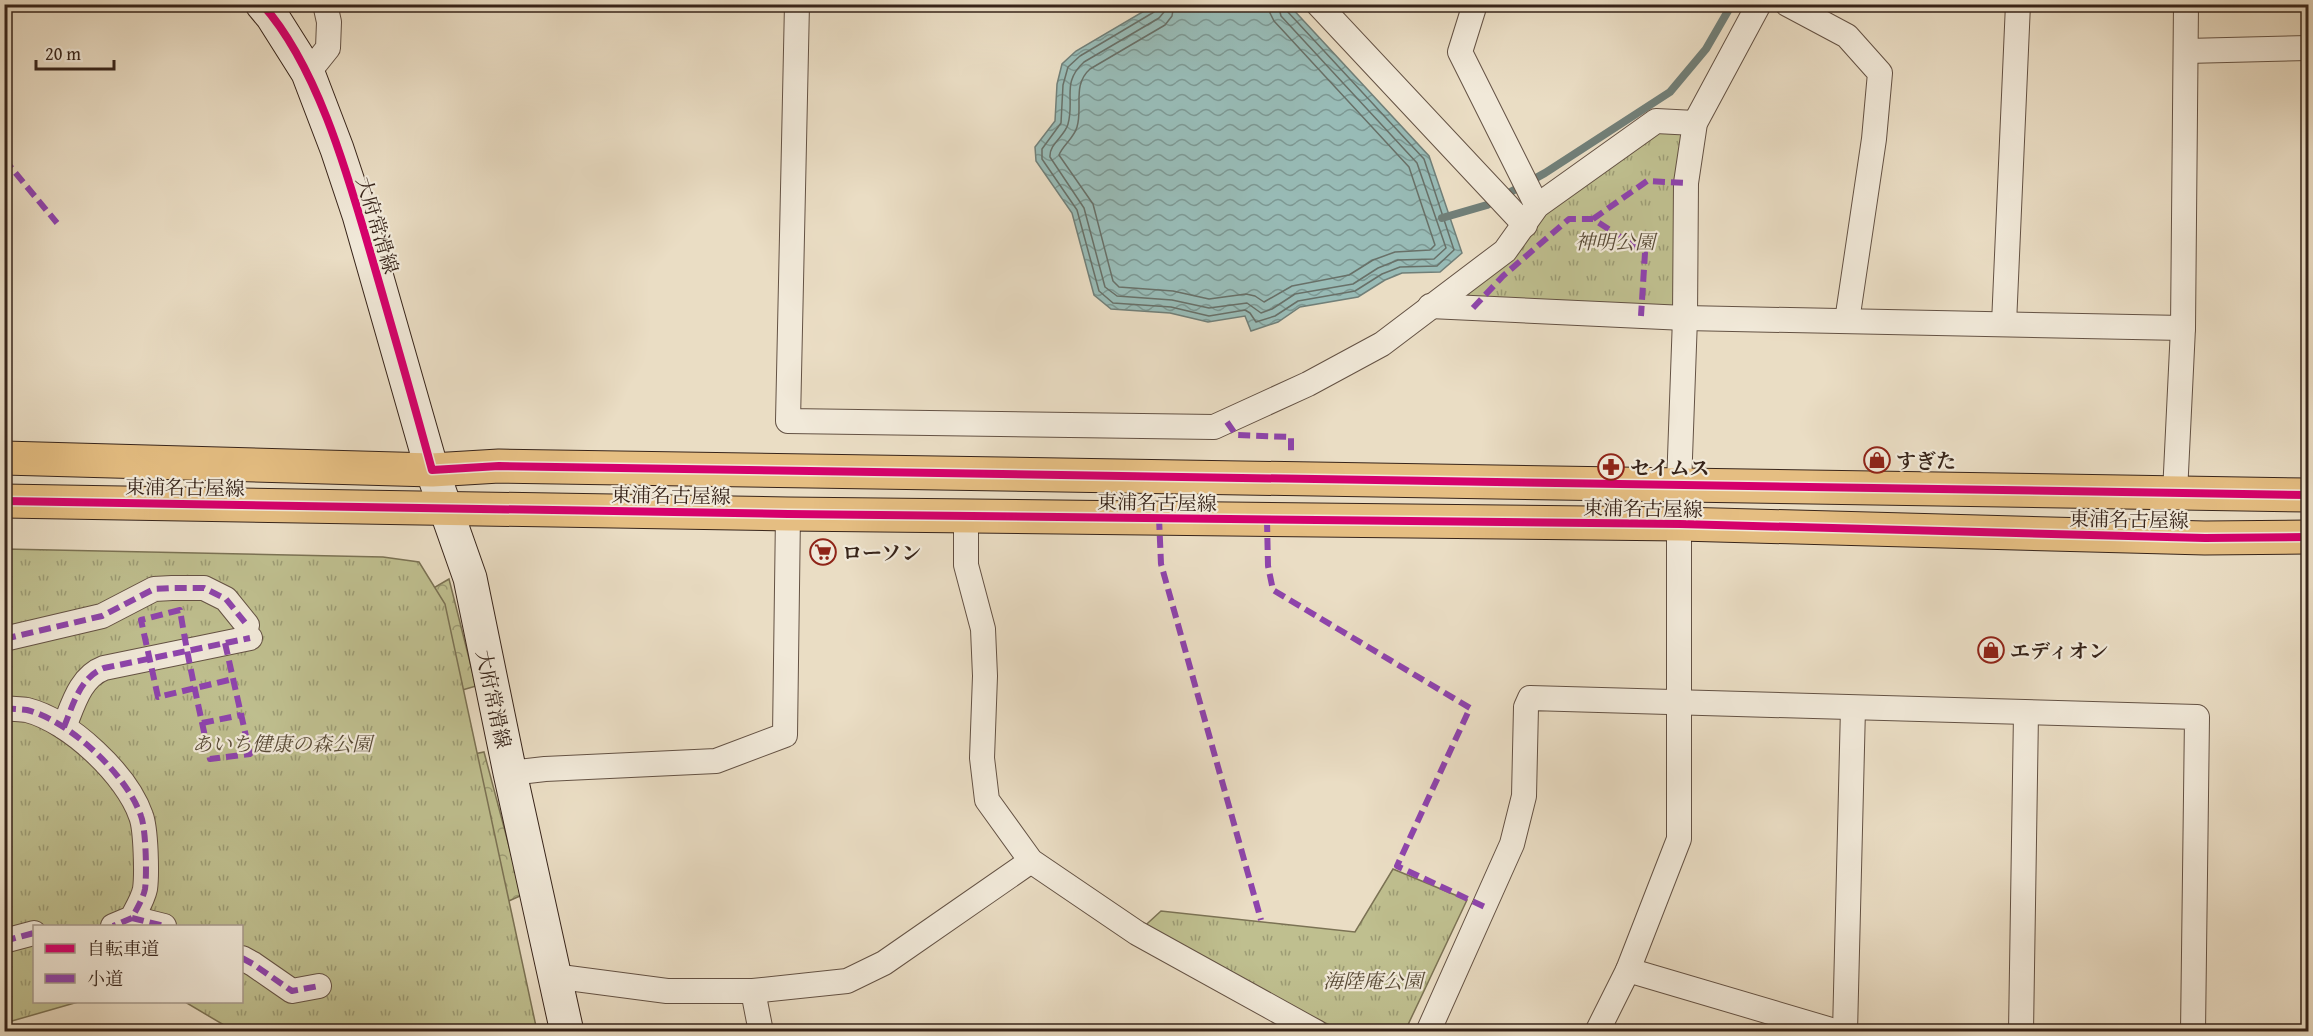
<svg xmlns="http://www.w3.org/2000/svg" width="2313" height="1036" viewBox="0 0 2313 1036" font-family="'Gentium Book Plus','Noto Serif JP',serif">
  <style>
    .forest { fill: url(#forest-crowns); stroke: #7b7254; stroke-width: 1.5 }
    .park { fill: url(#park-tufts); stroke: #7b7254; stroke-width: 1.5 }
    .water { fill: url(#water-waves); stroke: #717f78; stroke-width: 1.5 }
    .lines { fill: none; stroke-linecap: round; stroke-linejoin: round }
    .shore { stroke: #687068; stroke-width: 1.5 }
    .stream { stroke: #717f78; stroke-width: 8 }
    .street-casing { stroke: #645244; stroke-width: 26 }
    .secondary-casing { stroke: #37241a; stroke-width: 35 }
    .primary-casing { stroke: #37241a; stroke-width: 35 }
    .street { stroke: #f1e9d9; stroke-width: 24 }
    .secondary { stroke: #f1e9d9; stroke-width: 33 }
    .primary { stroke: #e5be82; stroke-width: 33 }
    .quiet { stroke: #8e44ad; stroke-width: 6; stroke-dasharray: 12 6; stroke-linecap: butt }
    .cycleway-casing { stroke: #f1e9d9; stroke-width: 11 }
    .cycleway { stroke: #d6006c; stroke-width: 8 }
    .labels { text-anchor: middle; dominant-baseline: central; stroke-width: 4.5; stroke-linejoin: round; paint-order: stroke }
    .street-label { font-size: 20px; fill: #37241a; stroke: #f1e9d9 }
    .park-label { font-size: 20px; font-style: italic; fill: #594b37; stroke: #f1e9d9 }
    .poi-label { font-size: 20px; font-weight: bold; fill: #37241a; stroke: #f1e9d9; text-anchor: start }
  </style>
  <defs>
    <pattern id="forest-crowns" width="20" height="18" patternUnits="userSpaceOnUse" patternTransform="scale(1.5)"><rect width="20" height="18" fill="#bfbf8f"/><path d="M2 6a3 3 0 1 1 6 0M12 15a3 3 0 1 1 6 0" fill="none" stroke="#9c9b74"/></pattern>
    <pattern id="park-tufts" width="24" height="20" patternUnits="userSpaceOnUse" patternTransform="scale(1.5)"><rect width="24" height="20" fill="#bfbf8f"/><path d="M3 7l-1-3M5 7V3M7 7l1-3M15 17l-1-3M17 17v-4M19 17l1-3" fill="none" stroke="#9c9b74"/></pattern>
    <pattern id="water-waves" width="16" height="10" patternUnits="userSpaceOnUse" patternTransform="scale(1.5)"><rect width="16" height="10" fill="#98bbb6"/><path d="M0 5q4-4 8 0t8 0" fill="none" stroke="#7d9893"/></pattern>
  </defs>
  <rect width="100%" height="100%" fill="#eaddc4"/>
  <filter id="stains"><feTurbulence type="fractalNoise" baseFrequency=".00333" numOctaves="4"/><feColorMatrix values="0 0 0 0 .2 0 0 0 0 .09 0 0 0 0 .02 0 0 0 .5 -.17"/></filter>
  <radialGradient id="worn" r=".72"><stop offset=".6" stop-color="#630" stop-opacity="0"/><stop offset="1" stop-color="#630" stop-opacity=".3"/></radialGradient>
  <g class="forest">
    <path d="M449 579 476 686 442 696 418 597Z"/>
    <path d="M484 752 522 895 498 906 455 758Z"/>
  </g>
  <g class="park">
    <path d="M1656 121 1695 123 1685 318 1430 306 1525 225Z"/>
    <path d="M5 549 383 557 419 562 445 604 537 1031H234L185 1002H242V926H34V1002H78L5 1023Z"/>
    <path d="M1393 869 1467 900 1405 1031H1342L1137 933 1161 911 1355 932Z"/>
  </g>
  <path class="water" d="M1156 4 1289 5 1429 156 1462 253 1440 272 1402 273 1385 280 1358 297 1300 307 1278 322 1251 331 1245 316 1208 322 1170 313 1111 309 1094 295 1072 213 1036 161 1035 147 1055 121 1057 84 1062 64 1076 51Z"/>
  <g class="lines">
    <g class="shore">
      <path d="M1157 4 1154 12 1080 56 1068 67 1063 85 1061 123 1042 149V159L1077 210 1099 291 1113 303 1171 307 1209 316 1245 310 1250 313 1256 322 1275 316 1298 301 1355 291 1382 274 1400 267 1437 266 1454 250 1424 159 1287 11 1285 4"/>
      <path d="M1165 4 1164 12 1159 18 1084 62C1061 83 1075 99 1068 124 1065 136 1049 144 1050 157L1084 208 1105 287 1117 296 1172 300 1209 308 1247 303 1261 313 1272 309 1295 294 1353 284 1378 268 1398 260 1434 259 1446 248 1417 163 1281 16 1278 4"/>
      <path d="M1174 4 1172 16 1165 25 1090 69C1072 85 1083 107 1077 127 1074 138 1063 145 1059 155L1093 204 1113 281 1119 287 1173 291 1209 299 1246 294 1255 296 1264 302 1292 286 1349 275 1373 260 1395 252 1430 250 1435 245 1409 167 1274 21 1270 13 1269 4"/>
    </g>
    <path class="stream" d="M1442 218 1487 205 1545 173 1670 92 1706 49 1732 4"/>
    <g class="street-casing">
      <g id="street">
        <path d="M797 4 788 421 1214 427 1308 384 1382 344 1505 251 1537 206 1656 121 1695 123"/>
        <path d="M1318 4 1525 225"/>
        <path d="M1475 4 1460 52 1537 206"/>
        <path d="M1787 4 1847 36 1880 73 1874 139 1847 321"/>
        <path d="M2186 51 2308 48"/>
        <path d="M308 73 328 48 329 22 325 4"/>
        <path d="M1430 306 1685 318 2183 328"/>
        <path d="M2004 324 2018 4"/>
        <path d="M2175 493 2183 328 2186 4"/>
        <path d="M966 516V565L983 629 985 676 982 758 987 800 1031 861 1137 933 1316 1032"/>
        <path d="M4 639 102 616 154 589 172 588H204L226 599 247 625"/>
        <path d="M4 708C12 709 20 709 27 710 70 721 127 775 141 816 146 829 147 875 145 889 143 899 136 910 132 918L113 926"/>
        <path d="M64 727C73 705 80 677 104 668L250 638"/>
        <path d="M510 773 545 769 716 761 785 735 788 514"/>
        <path d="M132 918 164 926"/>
        <path d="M4 941 34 933"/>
        <path d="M242 958 253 964 292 991 319 986"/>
        <path d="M1628 970 1838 1032"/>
        <path d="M553 976 667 991H753L847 981 884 963 1031 861"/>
        <path d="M753 991 761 1032"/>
        <path d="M1428 1032 1512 844 1524 796 1526 707 1530 698 2197 717 2193 1032"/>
        <path d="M1597 1032 1628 970 1679 839V485L1685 318 1686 183 1695 123 1759 4"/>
        <path d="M1845 1032 1853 708"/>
        <path d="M2021 1032 2026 713"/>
      </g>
    </g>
    <g class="secondary-casing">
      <path id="secondary" d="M262 4 272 16 308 73 337 149 359 215 432 470 470 578 510 773 567 1032"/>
    </g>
    <g class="primary-casing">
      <g id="primary">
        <path d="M4 458 432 470 499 466 2308 495"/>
        <path d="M4 501 788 514 1680 524 2205 538 2308 537"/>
      </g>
    </g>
    <use href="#street" class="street"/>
    <use href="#secondary" class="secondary"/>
    <use href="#primary" class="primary"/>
    <g class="quiet">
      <path d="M4 159 57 223"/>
      <path d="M1593 219 1647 181 1686 183"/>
      <path d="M1473 308 1503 276 1569 219H1593L1645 253 1641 316"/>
      <path d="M1227 422 1236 435 1291 437V453"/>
      <path d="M1159 518 1161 564 1261 920"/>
      <path d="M1267 520 1268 566 1273 590 1470 708 1397 866 1485 907"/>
      <path d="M4 639 102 616 154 589 172 588H204L226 599 247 625"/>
      <path d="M225 643 250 754 210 759C199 709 188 660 180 610L141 620 158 697 233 679"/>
      <path d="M4 708C12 709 20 709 27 710 70 721 127 775 141 816 146 829 147 875 145 889 143 899 136 910 132 918L113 926"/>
      <path d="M202 723 241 715"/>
      <path d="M64 727C73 705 80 677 104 668L250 638"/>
      <path d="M132 918 164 926"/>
      <path d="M4 941 34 933"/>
      <path d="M242 958 253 964 292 991 319 986"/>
    </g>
    <g class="cycleway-casing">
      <g id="cycleway">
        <path d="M262 4C321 70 351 187 376 272 395 338 414 403 432 470L499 466 2308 495"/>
        <path d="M4 501 788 514 1680 524 2205 538 2308 537"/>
      </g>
    </g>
    <use href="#cycleway" class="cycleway"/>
  </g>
  <defs>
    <g id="shop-ring" transform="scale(1.35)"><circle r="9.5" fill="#f1e9d9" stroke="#8f2418" stroke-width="1.5"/><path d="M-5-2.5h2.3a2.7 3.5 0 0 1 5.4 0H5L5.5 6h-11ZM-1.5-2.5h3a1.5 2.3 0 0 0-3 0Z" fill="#8f2418"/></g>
    <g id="pharmacy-ring" transform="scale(1.35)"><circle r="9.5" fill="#f1e9d9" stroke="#8f2418" stroke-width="1.5"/><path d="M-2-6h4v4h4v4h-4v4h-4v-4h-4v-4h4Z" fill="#8f2418"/></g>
    <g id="supermarket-ring" transform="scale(1.35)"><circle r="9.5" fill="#f1e9d9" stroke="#8f2418" stroke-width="1.5"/><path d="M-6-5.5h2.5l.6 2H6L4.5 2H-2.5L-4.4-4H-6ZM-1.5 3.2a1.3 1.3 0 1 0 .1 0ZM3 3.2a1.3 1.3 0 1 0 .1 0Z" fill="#8f2418"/></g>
  </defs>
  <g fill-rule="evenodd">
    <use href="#shop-ring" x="1877" y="460"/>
    <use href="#pharmacy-ring" x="1611" y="467"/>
    <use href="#supermarket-ring" x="823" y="552"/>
    <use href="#shop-ring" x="1991" y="650"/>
  </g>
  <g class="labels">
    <g class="street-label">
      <text transform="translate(378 225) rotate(73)">大府常滑線</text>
      <text transform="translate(185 487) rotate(1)">東浦名古屋線</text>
      <text transform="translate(671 495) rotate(1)">東浦名古屋線</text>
      <text transform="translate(1157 502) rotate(1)">東浦名古屋線</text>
      <text transform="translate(1643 508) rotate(1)">東浦名古屋線</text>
      <text transform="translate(2129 519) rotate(1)">東浦名古屋線</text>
      <text transform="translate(494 699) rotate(78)">大府常滑線</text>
    </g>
    <g class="park-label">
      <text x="1615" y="241">神明公園</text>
      <text x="282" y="743">あいち健康の森公園</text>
      <text x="1373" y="980">海陸庵公園</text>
    </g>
    <g class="poi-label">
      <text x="1896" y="460">すぎた</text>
      <text x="1630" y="467">セイムス</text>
      <text x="842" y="552">ローソン</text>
      <text x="2010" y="650">エディオン</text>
    </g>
  </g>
  <rect width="2313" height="1036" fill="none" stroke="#eaddc4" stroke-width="24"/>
  <rect x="6" y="6" width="2301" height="1024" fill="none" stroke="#37241a" stroke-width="3"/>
  <rect x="12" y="12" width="2289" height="1012" fill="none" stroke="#37241a" stroke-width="1.5"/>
  <rect x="33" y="925" width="210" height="78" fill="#f1e9d9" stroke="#a79a8d" stroke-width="1.5"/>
  <rect x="45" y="944" width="30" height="9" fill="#d6006c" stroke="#a79a8d" stroke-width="1.5"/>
  <text x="87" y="955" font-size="18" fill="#37241a">自転車道</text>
  <rect x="45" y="974" width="30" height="9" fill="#8e44ad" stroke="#a79a8d" stroke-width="1.5"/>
  <text x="87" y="985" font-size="18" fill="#37241a">小道</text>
  <path d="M36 60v9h78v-9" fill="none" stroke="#37241a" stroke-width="3"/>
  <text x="45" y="60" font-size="18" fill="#37241a" stroke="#f1e9d9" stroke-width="4.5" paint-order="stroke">20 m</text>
  <rect width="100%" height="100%" filter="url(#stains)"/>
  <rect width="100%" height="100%" fill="url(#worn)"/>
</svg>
